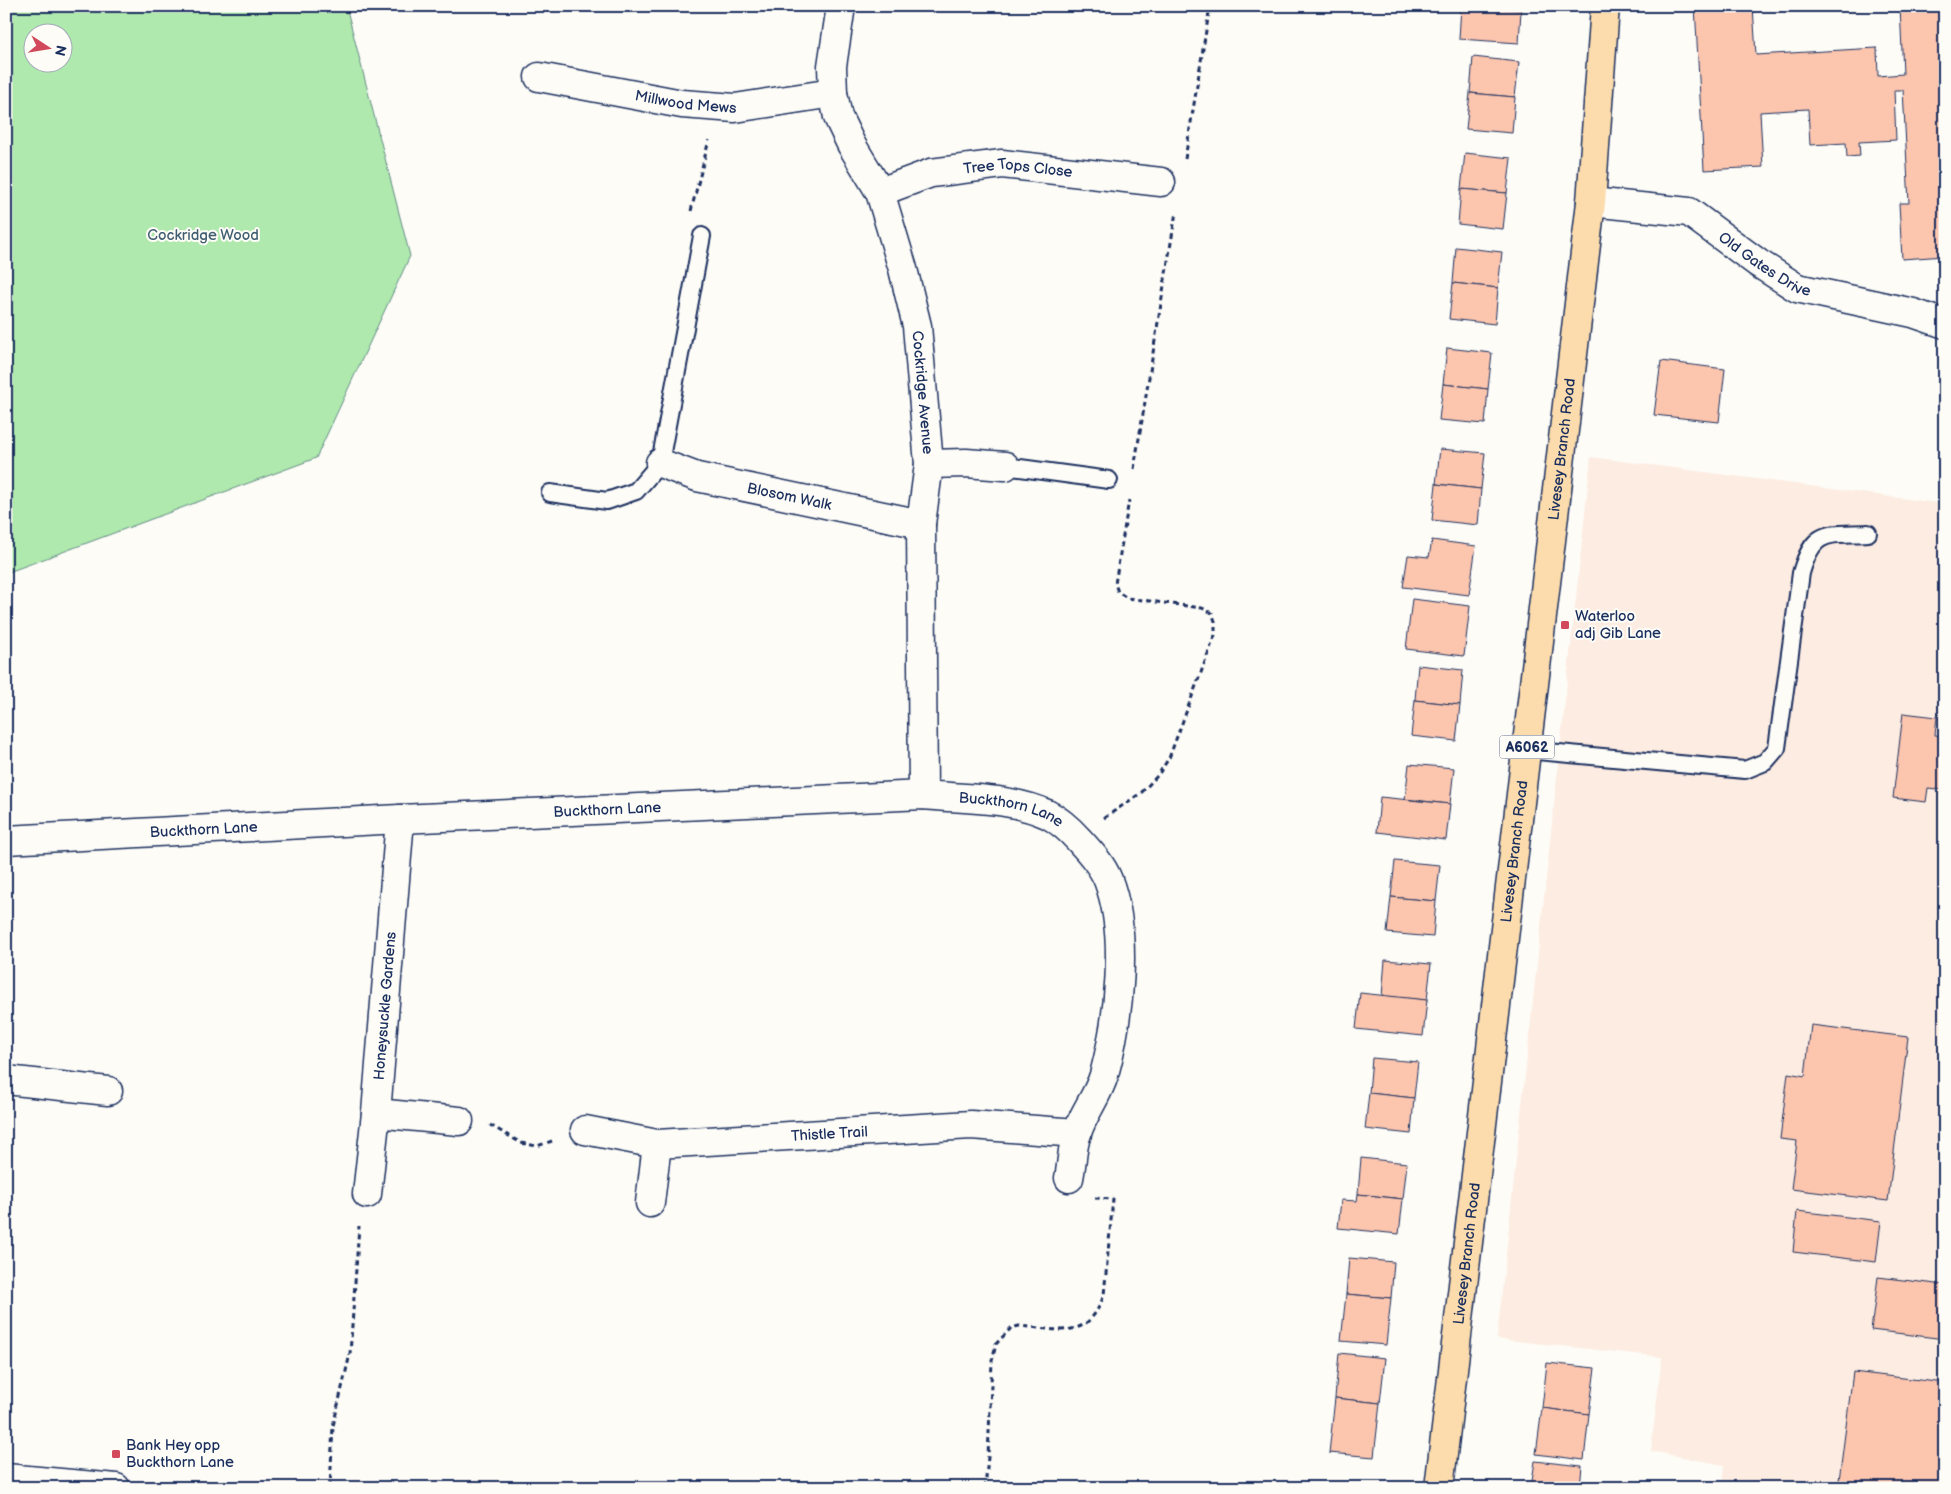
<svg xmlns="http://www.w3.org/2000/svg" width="1951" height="1494" viewBox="0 0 1951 1494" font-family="'Balsamiq Sans',sans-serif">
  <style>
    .built { fill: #fdece1 }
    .green { fill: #afe9ad; stroke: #658c86; fill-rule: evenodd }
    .building { fill: #fcc5ae; stroke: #1b2f5e }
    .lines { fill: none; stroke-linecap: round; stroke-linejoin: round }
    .lane-casing { stroke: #1b2f5e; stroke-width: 20 }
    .street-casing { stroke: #1b2f5e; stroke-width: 31 }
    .primary-casing { stroke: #1b2f5e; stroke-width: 31 }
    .path { stroke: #1b2f5e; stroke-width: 3; stroke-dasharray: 5 4; stroke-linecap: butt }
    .lane { stroke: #fdfcf7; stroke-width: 16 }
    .street { stroke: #fdfcf7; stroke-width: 28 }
    .primary { stroke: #fcdcac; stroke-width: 28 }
    .poi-dot { fill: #d1495b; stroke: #fdfcf7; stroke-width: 2 }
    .labels { text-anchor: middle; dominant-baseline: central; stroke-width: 4; stroke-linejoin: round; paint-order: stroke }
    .shield { fill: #fdfcf7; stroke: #5f6c8c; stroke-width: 1 }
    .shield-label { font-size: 14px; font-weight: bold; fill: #1b2f5e }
    .street-label { font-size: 15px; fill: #1b2f5e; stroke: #fdfcf7 }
    .park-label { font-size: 15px; fill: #405e72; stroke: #fdfcf7 }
    .poi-label { font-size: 15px; fill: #1b2f5e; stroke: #fdfcf7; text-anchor: start }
  </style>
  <rect width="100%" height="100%" fill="#fdfcf7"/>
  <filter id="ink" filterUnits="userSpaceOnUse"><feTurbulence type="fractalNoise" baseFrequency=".02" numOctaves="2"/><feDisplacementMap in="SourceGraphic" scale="10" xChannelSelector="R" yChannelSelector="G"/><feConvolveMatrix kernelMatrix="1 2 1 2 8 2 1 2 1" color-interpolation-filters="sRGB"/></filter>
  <g filter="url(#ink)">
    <path class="built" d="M1591 457 1945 504V1488H1722L1724 1465 1651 1451 1662 1357 1497 1339Z"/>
    <path class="green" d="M6 6H346L410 256 316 458 6 573ZM32 32H62V62H32Z"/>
    <g class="building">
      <path d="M1461 6 1521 10 1519 43 1459 39Z"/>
      <path d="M1695 6H1753L1756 55 1877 48 1878 76 1903 74 1900 6H1945V256L1902 259 1899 203H1909L1903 90H1894L1896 140 1859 142 1860 156 1847 157 1846 143 1810 145 1808 109 1760 112 1763 167 1704 170Z"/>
      <path d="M1473 57 1519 62 1515 97 1470 93Z"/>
      <path d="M1470 93 1515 97 1512 133 1466 129Z"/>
      <path d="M1465 153 1511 158 1507 193 1461 189Z"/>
      <path d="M1461 189 1507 193 1503 229 1458 224Z"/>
      <path d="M1456 247 1502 252 1498 288 1453 283Z"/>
      <path d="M1453 283 1498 288 1495 324 1449 319Z"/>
      <path d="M1447 348 1492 353 1488 389 1443 384Z"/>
      <path d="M1661 361 1725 369 1719 422 1654 415Z"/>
      <path d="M1443 384 1488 389 1485 424 1439 420Z"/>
      <path d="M1440 449 1485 453 1481 489 1436 484Z"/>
      <path d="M1436 484 1481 489 1478 525 1432 520Z"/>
      <path d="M1432 540 1476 546 1469 595 1403 587 1408 555 1429 557Z"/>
      <path d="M1412 599 1470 606 1464 656 1406 649Z"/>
      <path d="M1418 665 1463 670 1460 705 1415 700Z"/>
      <path d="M1415 700 1460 705 1456 741 1411 736Z"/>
      <path d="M1903 713 1937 717 1935 735 1945 736V790L1928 788 1926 802 1893 798Z"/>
      <path d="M1409 764 1454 768 1450 804 1405 799Z"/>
      <path d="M1380 797 1450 804 1446 840 1377 832Z"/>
      <path d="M1395 861 1440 865 1436 901 1391 897Z"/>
      <path d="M1391 897 1436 901 1433 937 1387 933Z"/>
      <path d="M1385 960 1431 964 1427 1000 1382 996Z"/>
      <path d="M1360 993 1427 1000 1423 1036 1356 1029Z"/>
      <path d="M1811 1025 1908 1037 1888 1201 1791 1189 1797 1141 1780 1139 1788 1073 1805 1076Z"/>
      <path d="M1372 1058 1418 1062 1414 1098 1369 1093Z"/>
      <path d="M1369 1093 1414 1098 1411 1134 1365 1129Z"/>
      <path d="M1361 1158 1407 1163 1403 1199 1358 1194Z"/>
      <path d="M1358 1194 1403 1199 1399 1234 1338 1228 1341 1200 1357 1201Z"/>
      <path d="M1797 1211 1881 1221 1876 1262 1793 1252Z"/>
      <path d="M1349 1258 1394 1262 1391 1298 1346 1294Z"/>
      <path d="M1878 1277 1945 1285V1339L1871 1330Z"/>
      <path d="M1346 1294 1391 1298 1386 1345 1341 1341Z"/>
      <path d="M1339 1353 1385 1358 1380 1403 1335 1398Z"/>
      <path d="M1547 1363 1595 1368 1589 1414 1542 1408Z"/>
      <path d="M1853 1372 1945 1383 1943 1488H1838Z"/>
      <path d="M1335 1398 1380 1403 1374 1457 1329 1453Z"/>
      <path d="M1542 1408 1589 1414 1584 1460 1536 1454Z"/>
      <path d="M1535 1461 1582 1466 1580 1488H1531Z"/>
    </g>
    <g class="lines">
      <g class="lane-casing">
        <g id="lane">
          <path d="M1005 466 1109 480"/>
          <path d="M550 493 607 501 636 491 660 463 702 236"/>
          <path d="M1526 750 1745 770 1765 762 1777 748 1801 573C1814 528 1827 535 1868 533"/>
        </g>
      </g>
      <g class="street-casing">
        <g id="street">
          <path id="s1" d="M841 6 832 66 833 93 838 117 851 144 880 192 903 269 917 326 929 464 921 524 923 795"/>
          <path id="s2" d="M539 77 682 104 735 108 833 93"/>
          <path id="s3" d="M880 192 931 173 1002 164 1161 182"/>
          <path id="s4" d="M1591 202 1689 212 1758 263 1797 288 1913 313 1945 324"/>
          <path id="s5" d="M660 463 697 477 921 524"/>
          <path d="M929 464 966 463 1005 466"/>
          <path id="s6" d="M6 840 400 819 923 795C964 799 1009 797 1047 814 1059 820 1070 830 1079 840 1090 852 1102 865 1108 880 1129 935 1119 1019 1104 1075 1098 1096 1083 1113 1077 1133 1072 1147 1072 1164 1069 1178"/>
          <path d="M6 1080 108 1091"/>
          <path d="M376 1113 459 1121"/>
          <path id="s7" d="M585 1130 657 1144 971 1125 1077 1133"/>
          <path id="s8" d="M367 1194 376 1113 400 819"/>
          <path d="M650 1203 657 1144"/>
          <path d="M6 1478 116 1488"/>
        </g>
      </g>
      <g class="primary-casing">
        <g id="primary">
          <path id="s9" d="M1439 1488 1591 202 1605 6"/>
        </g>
      </g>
      <g class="path">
        <path d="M1185 159 1210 6"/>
        <path d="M691 211 709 140"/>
        <path d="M1134 469 1176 212"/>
        <path d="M1104 818 1141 793 1158 775 1169 758 1215 635V621L1212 613 1202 608 1127 598 1118 592 1115 584 1129 500"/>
        <path d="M490 1125 521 1143 537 1146 555 1140"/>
        <path d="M330 1488 333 1426 350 1354 359 1226"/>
        <path d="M985 1488 988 1457 992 1361 996 1344 1011 1328 1019 1326C1060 1329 1087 1342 1104 1295L1113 1199 1095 1198"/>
      </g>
      <use href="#lane" class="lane"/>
      <use href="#street" class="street"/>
      <use href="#primary" class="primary"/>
    </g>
  </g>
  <g class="poi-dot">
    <rect x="1560" y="620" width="10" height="10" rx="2.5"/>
    <rect x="111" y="1449" width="10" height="10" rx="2.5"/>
  </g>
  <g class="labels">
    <rect class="shield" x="1499.5" y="735.5" width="55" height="23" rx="4"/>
    <g class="shield-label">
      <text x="1527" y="747">A6062</text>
    </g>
    <g class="street-label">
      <text stroke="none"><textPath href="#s2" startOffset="149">Millwood Mews</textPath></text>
      <text stroke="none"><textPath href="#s3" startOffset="142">Tree Tops Close</textPath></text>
      <text stroke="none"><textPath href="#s4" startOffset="191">Old Gates Drive</textPath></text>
      <text stroke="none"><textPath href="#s1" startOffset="404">Cockridge Avenue</textPath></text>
      <text stroke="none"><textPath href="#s9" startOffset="1046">Livesey Branch Road</textPath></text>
      <text stroke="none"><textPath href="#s5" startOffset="134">Blosom Walk</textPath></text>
      <text stroke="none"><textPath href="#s6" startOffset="602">Buckthorn Lane</textPath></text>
      <text stroke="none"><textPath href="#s6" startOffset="1008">Buckthorn Lane</textPath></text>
      <text stroke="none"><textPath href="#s6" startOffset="198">Buckthorn Lane</textPath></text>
      <text stroke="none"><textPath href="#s9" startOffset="641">Livesey Branch Road</textPath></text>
      <text stroke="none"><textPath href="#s8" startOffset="189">Honeysuckle Gardens</textPath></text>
      <text stroke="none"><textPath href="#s7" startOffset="246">Thistle Trail</textPath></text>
      <text stroke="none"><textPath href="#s9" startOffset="236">Livesey Branch Road</textPath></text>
    </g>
    <g class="park-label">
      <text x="203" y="235">Cockridge Wood</text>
    </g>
    <g class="poi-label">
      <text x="1575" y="616">Waterloo<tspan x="1575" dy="17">adj Gib Lane</tspan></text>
      <text x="126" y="1445">Bank Hey opp<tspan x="126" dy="17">Buckthorn Lane</tspan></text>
    </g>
  </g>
  <rect width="1951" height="1494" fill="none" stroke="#fdfcf7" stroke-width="25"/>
  <rect x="12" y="12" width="1926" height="1469" fill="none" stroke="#1b2f5e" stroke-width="2" filter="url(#ink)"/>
  <g transform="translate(48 48) rotate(102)"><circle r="24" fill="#fdfcf7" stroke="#a3aaba"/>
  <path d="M0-4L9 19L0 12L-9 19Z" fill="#d1495b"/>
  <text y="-8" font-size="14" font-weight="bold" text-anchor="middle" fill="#1b2f5e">N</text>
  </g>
</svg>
